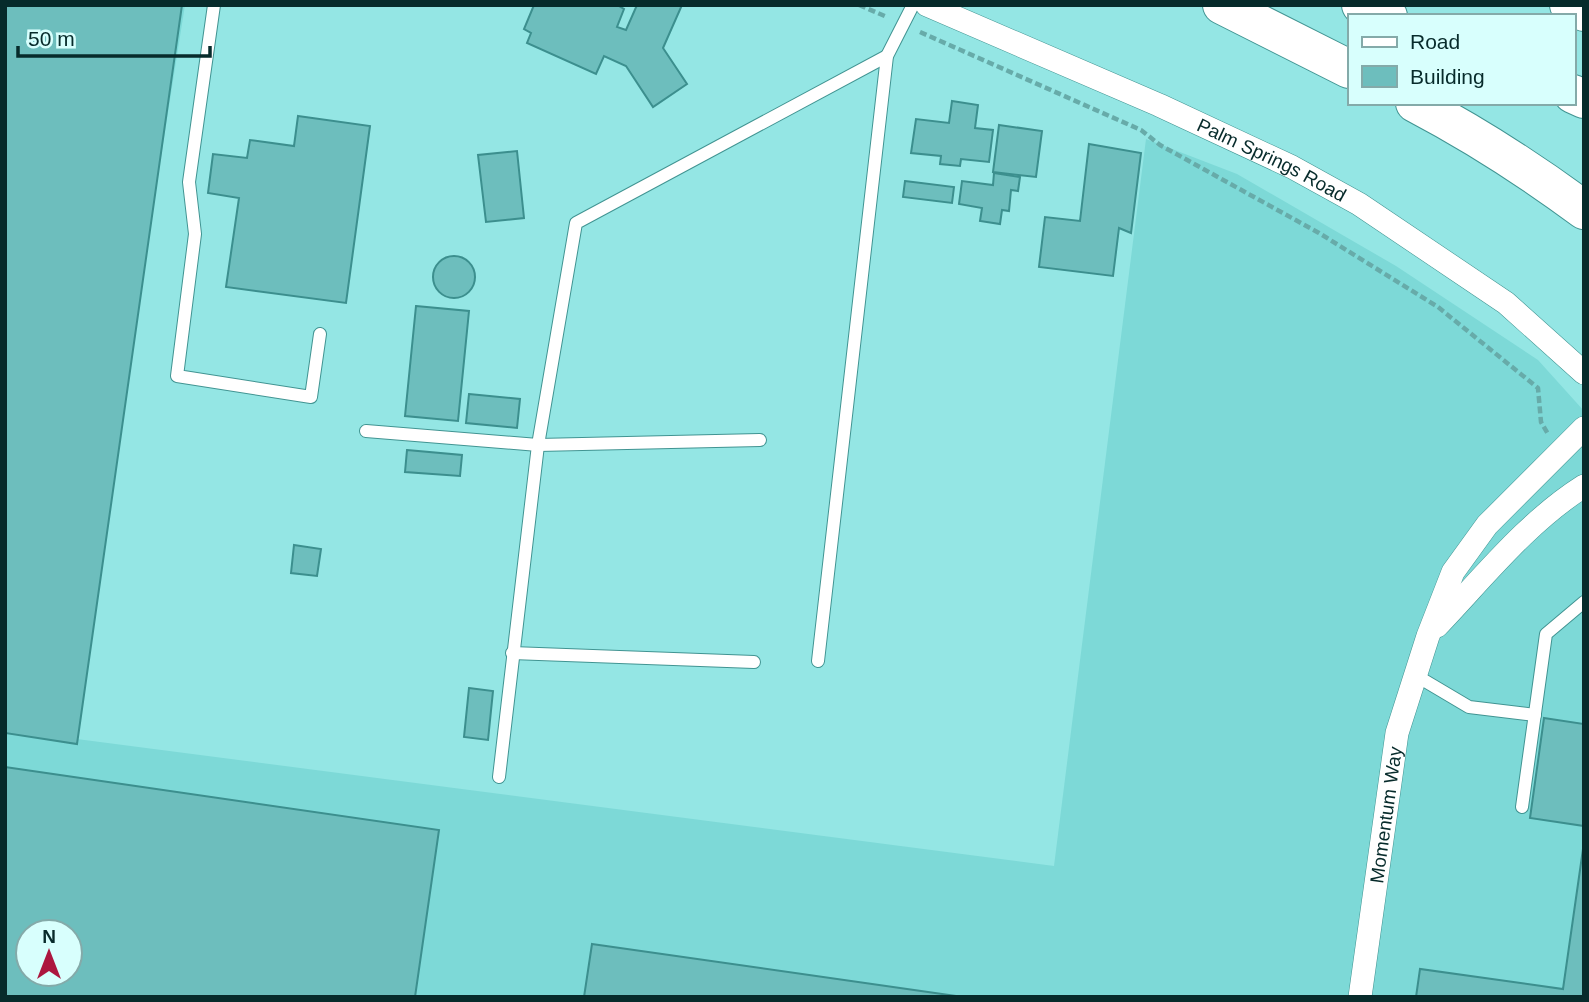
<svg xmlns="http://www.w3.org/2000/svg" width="1589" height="1002" viewBox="0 0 1589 1002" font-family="Arial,sans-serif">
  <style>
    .built { fill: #7dd9d7; fill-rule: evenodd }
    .building { fill: #6dbebd; stroke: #3c8f8e; stroke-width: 2; fill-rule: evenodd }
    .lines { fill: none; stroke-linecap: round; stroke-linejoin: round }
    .service-casing { stroke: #419492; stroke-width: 14 }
    .minor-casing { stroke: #419492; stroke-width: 24 }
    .motorway-casing { stroke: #419492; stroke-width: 40 }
    .path { stroke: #67aba9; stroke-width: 4.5; stroke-dasharray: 7 3.5; stroke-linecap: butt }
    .service { stroke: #fff; stroke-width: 12 }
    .minor { stroke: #fff; stroke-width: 23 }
    .motorway { stroke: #fff; stroke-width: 38 }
    .labels { text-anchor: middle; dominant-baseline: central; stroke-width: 5; stroke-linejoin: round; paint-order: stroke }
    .street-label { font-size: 19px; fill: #072b2b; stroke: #d8fffd }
  </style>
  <rect width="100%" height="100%" fill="#94e6e4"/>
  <path class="built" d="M5 5H185L69 738 1054 866 1146 139 1237 174 1396 266 1538 360 1584 411V997H5ZM28 932H70V974H28Z"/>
  <g class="building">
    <path d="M5 5H182L77 744 5 733Z"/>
    <path d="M534 5H617L624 9 617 27 626 30 637 5H682L663 48 687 84 653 107 626 66 604 56 596 74 527 43 531 33 524 29Z"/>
    <path d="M952 101 978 105 975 128 993 130 989 162 961 159 960 166 940 164 941 156 911 153 916 119 949 123Z"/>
    <path d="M298 116 370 126 346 303 226 287 239 198 208 193 213 154 247 158 250 140 294 146Z"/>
    <path d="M999 125 1042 131 1036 177 993 172Z"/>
    <path d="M1089 144 1141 153 1131 233 1119 228 1113 276 1039 267 1045 217 1080 221Z"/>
    <path d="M517 151 524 218 486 222 478 155Z"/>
    <path d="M994 173 1020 177 1018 191 1011 190 1009 211 1002 210 1000 224 980 221 982 208 959 204 962 181 993 185Z"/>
    <path d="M905 181 954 187 952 203 903 197Z"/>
    <circle cx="454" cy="277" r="21"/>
    <path d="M416 306 469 311 458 421 405 416Z"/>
    <path d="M469 394 520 399 517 428 466 423Z"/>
    <path d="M407 450 462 455 460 476 405 472Z"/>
    <path d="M294 545 321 549 317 576 291 573Z"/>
    <path d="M469 688 493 691 488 740 464 737Z"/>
    <path d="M1544 718 1584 724V826L1530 818Z"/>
    <path d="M5 767 439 830 415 997H5ZM28 932H70V974H28Z"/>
    <path d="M1584 842V997H1416L1420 969 1563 989Z"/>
    <path d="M592 944 963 997H584Z"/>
  </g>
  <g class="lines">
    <g class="service-casing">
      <g id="service">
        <path d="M214 5 189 182 195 234 177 376 311 397 320 334"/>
        <path d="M366 431 538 445 760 440"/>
        <path d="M512 653 754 662"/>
        <path d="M818 661 887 56 913 5"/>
        <path d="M1415 675 1469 707 1535 715"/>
        <path d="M499 777 538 445 576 223 887 56"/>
        <path d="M1522 807 1546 634 1584 602"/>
      </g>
    </g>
    <g class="minor-casing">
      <g id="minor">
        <path id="s1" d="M927 5 1159 105 1292 167 1359 204 1506 303 1584 373"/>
        <path d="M1437 626C1483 578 1527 522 1584 486"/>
        <path id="s2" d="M1360 997 1397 733 1428 636 1453 572 1487 525 1584 428"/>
      </g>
    </g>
    <g class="motorway-casing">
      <g id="motorway">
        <path d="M1222 5 1349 69"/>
        <path d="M1361 5 1388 16"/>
        <path d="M1569 5 1584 12"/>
        <path d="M1573 94 1584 99"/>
        <path d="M1415 103C1474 134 1530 170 1584 210"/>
      </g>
    </g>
    <g class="path">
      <path d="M859 5 887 17"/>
      <path d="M920 32 1141 130 1160 145 1319 233 1438 307 1538 388 1541 422 1548 434"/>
    </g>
    <use href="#service" class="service"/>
    <use href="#minor" class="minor"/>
    <use href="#motorway" class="motorway"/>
  </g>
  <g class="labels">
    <g class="street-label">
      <text stroke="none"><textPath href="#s1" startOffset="378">Palm Springs Road</textPath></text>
      <text stroke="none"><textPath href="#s2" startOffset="184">Momentum Way</textPath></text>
    </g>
  </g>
  <rect width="1589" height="1002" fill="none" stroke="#072b2b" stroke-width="14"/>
  <rect x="1348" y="14" width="228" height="91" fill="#d8fffd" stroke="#84aaa9" stroke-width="2"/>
  <rect x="1362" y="37" width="35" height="10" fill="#ffffff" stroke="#84aaa9" stroke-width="2"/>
  <text x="1410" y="49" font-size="21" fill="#072b2b">Road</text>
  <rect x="1362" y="66" width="35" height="21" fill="#6dbebd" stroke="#84aaa9" stroke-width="2"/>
  <text x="1410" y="84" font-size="21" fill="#072b2b">Building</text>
  <g transform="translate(49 953)"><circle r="33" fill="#d8fffd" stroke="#84aaa9" stroke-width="2"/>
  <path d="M0-5L12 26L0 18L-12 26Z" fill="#ac173f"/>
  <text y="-10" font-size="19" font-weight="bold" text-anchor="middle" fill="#072b2b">N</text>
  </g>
  <path d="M18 46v10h192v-10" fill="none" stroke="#072b2b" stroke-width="3.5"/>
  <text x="28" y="46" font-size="21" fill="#072b2b" stroke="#d8fffd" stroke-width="5" paint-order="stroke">50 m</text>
</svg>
